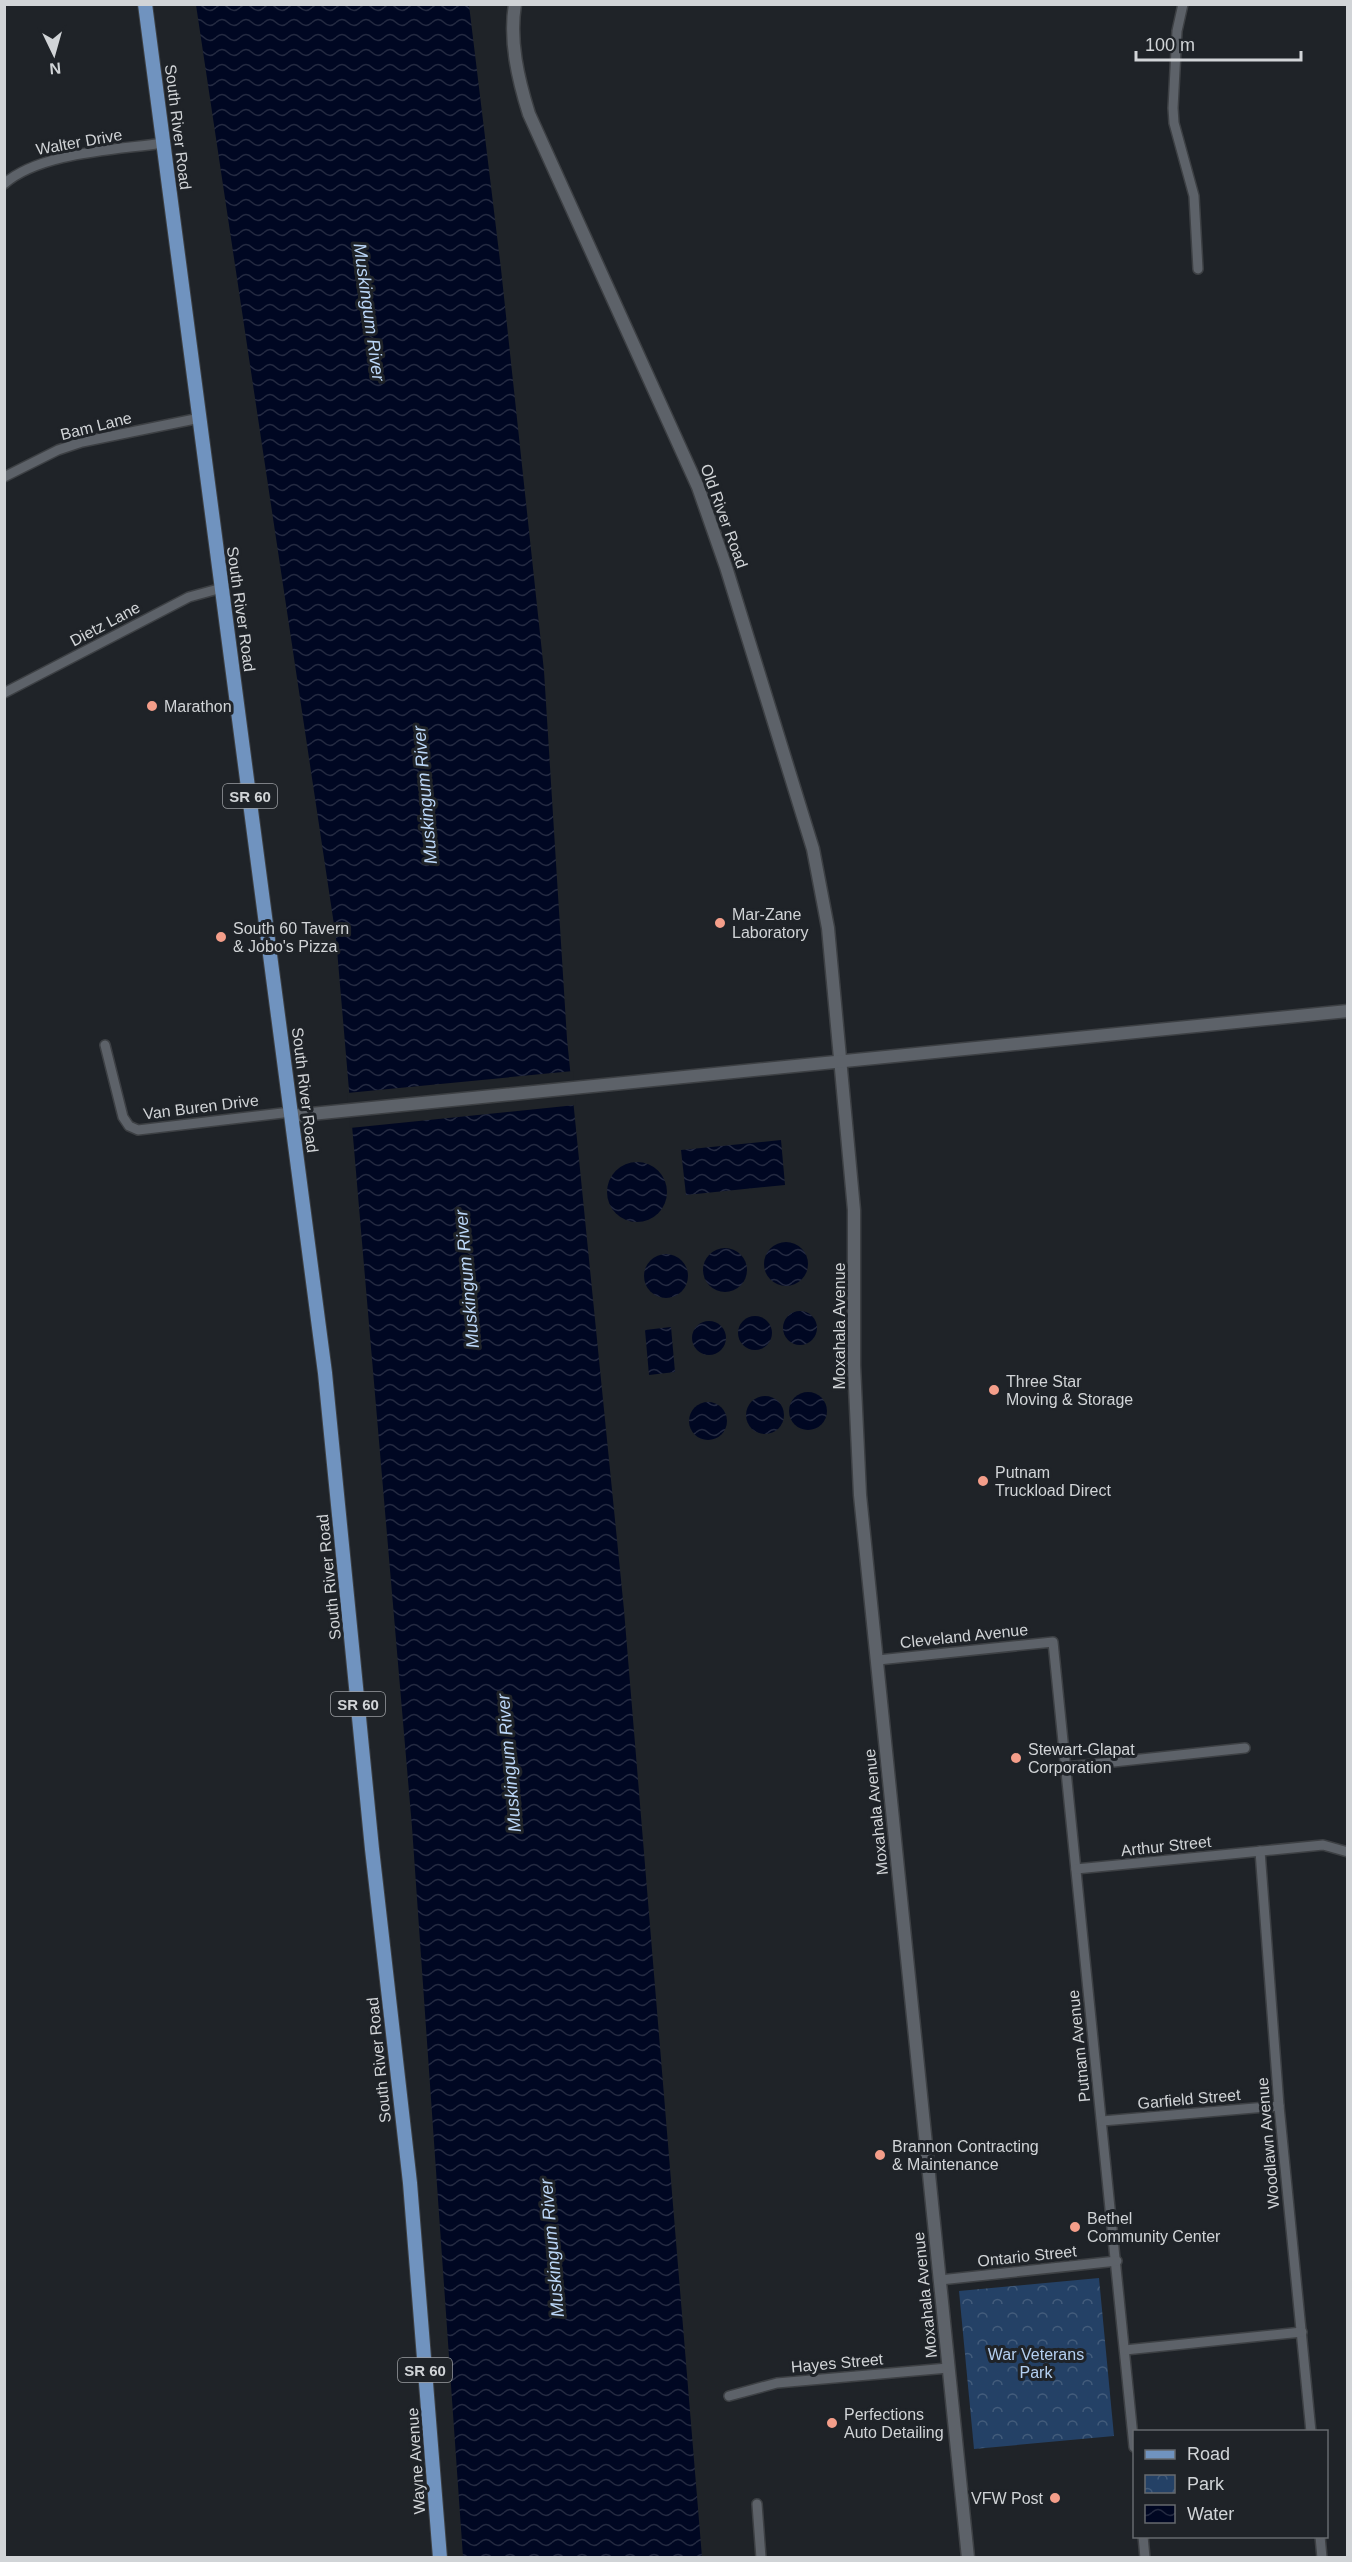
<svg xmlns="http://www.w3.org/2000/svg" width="1352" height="2562" viewBox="0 0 1352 2562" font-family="Helvetica,sans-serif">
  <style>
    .park { fill: url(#park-crowns) }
    .water { fill: url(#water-waves) }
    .pier { fill: #1f2328 }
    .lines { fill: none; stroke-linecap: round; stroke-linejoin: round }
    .street-casing { stroke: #3d4044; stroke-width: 12 }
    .secondary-casing { stroke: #3d4044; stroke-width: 15 }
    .primary-casing { stroke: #3d4044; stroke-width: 16 }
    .street { stroke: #5d6269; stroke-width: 9 }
    .secondary { stroke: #5d6269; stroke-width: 12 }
    .primary { stroke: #7093bf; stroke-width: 14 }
    .poi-dot { fill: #f49e8a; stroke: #1f2328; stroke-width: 2 }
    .labels { text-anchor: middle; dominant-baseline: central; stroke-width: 6; stroke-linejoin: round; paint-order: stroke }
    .shield { fill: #1f2328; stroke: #9c9fa2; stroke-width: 1.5 }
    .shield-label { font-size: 15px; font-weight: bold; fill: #d1d4d7 }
    .street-label { font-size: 16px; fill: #d1d4d7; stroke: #1f2328 }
    .poi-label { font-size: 16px; fill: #d1d4d7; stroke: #1f2328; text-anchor: start }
    .park-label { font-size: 16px; fill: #b4cff0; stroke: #1f2328 }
    .water-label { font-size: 18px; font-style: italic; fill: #bbd6f7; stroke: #1f2328 }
  </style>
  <defs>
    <pattern id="park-crowns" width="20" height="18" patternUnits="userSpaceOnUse" patternTransform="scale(1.5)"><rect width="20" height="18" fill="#244166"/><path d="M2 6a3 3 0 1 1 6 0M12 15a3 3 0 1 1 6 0" fill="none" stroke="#435c7b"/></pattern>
    <pattern id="water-waves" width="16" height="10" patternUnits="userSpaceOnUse" patternTransform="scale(1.5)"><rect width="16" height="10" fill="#000722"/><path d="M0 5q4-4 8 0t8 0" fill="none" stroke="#242a41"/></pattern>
  </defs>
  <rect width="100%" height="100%" fill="#1f2328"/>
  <path class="park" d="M1099 2278 1114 2436 974 2449 959 2291Z"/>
  <g class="water">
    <path d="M196 5H469L501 269 544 671 567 1039 624 1610 702 2557H463L412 1827 336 938Z"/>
    <path d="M781 1140 785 1185 686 1195 681 1150Z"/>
    <circle cx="637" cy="1192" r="30"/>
    <circle cx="786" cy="1264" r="22"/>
    <circle cx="725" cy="1270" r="22"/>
    <circle cx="666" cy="1276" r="22"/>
    <circle cx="800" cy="1328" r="17"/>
    <circle cx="755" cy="1333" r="17"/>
    <circle cx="709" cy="1338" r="17"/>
    <path d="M671 1327 675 1372 649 1375 645 1330Z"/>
    <circle cx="808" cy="1411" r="19"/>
    <circle cx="765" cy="1415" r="19"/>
    <circle cx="708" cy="1421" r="19"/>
  </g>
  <path class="pier" d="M573 1071 576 1105 350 1128 347 1093Z"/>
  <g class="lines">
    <g class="street-casing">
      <g id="street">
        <path d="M1183 4 1177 31 1173 108 1174 123 1194 196 1198 269"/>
        <path d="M4 184C40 152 117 150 163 143"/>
        <path d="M4 477 58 450 82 442 200 418"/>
        <path d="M4 693 189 597 222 588"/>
        <path d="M105 1045 123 1117 129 1126 138 1130 291 1112"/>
        <path d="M878 1660 1053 1642 1134 2447"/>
        <path d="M1066 1767 1245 1748"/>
        <path d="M1260 1851 1279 2106 1311 2432"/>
        <path d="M1076 1869 1323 1845 1348 1852"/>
        <path d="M1102 2121 1279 2106"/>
        <path d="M940 2280 1117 2261"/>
        <path d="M1125 2350 1302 2332"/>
        <path d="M729 2396 777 2383 948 2368"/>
        <path d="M757 2504 761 2558"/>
        <path d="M1143 2536 1145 2558"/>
        <path d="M1320 2536 1322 2558"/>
      </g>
    </g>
    <g class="secondary-casing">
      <g id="secondary">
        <path d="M515 4C509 41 518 79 529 114L698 487 726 567 813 849 828 928 854 1210V1365L860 1495 968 2558"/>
        <path d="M291 1116 1348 1011"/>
      </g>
    </g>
    <g class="primary-casing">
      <path id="primary" d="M145 4 325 1373 372 1849 410 2183 440 2558"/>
    </g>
    <use href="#street" class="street"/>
    <use href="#secondary" class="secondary"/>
    <use href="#primary" class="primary"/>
  </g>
  <g class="poi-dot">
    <circle cx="152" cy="706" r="6"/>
    <circle cx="720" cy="923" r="6"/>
    <circle cx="221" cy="937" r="6"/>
    <circle cx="994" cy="1390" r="6"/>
    <circle cx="983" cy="1481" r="6"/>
    <circle cx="1016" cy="1758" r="6"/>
    <circle cx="880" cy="2155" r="6"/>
    <circle cx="1075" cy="2227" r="6"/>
    <circle cx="832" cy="2423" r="6"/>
    <circle cx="1055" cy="2498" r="6"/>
  </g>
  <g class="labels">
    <g class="shield">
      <rect x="223" y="784" width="54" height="24" rx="4.5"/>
      <rect x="331" y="1692" width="54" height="24" rx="4.5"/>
      <rect x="398" y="2358" width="54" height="24" rx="4.5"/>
    </g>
    <g class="shield-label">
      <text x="250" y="796">SR 60</text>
      <text x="358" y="1704">SR 60</text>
      <text x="425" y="2370">SR 60</text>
    </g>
    <g class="street-label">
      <text transform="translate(178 127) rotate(83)">South River Road</text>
      <text transform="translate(79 142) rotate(-10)">Walter Drive</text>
      <text transform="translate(96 426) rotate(-14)">Bam Lane</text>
      <text transform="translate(724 516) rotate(70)">Old River Road</text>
      <text transform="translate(241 609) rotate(82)">South River Road</text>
      <text transform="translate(105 624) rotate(-28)">Dietz Lane</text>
      <text transform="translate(305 1090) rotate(83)">South River Road</text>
      <text transform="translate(201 1107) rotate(-7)">Van Buren Drive</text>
      <text transform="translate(839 1326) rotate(-90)">Moxahala Avenue</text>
      <text transform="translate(329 1577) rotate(-96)">South River Road</text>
      <text transform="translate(964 1636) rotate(-6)">Cleveland Avenue</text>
      <text transform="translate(876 1812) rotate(-96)">Moxahala Avenue</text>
      <text transform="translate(1166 1846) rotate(-6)">Arthur Street</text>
      <text transform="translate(1079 2046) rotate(-96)">Putnam Avenue</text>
      <text transform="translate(379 2060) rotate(-96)">South River Road</text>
      <text transform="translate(1189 2099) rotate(-5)">Garfield Street</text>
      <text transform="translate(1268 2143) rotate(-95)">Woodlawn Avenue</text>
      <text transform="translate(1027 2256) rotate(-6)">Ontario Street</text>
      <text transform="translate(925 2295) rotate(-96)">Moxahala Avenue</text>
      <text transform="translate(837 2363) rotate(-5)">Hayes Street</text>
      <text transform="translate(416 2461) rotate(-94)">Wayne Avenue</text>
    </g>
    <g class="poi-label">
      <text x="164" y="706">Marathon</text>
      <text x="732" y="914">Mar-Zane<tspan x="732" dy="18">Laboratory</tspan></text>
      <text x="233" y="928">South 60 Tavern<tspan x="233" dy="18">&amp; Jobo's Pizza</tspan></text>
      <text x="1006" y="1381">Three Star<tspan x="1006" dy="18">Moving &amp; Storage</tspan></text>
      <text x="995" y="1472">Putnam<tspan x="995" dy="18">Truckload Direct</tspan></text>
      <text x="1028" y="1749">Stewart-Glapat<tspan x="1028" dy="18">Corporation</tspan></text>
      <text x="892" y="2146">Brannon Contracting<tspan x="892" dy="18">&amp; Maintenance</tspan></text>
      <text x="1087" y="2218">Bethel<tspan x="1087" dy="18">Community Center</tspan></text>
      <text x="844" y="2414">Perfections<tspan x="844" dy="18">Auto Detailing</tspan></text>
      <text x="1043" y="2498" text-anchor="end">VFW Post</text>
    </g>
    <g class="park-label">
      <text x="1036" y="2354">War Veterans<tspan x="1036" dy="18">Park</tspan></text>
    </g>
    <g class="water-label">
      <text transform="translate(369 312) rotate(82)">Muskingum River</text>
      <text transform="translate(425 795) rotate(-95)">Muskingum River</text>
      <text transform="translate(467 1279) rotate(-95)">Muskingum River</text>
      <text transform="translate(509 1763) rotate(-95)">Muskingum River</text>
      <text transform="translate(552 2248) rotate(-95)">Muskingum River</text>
    </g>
  </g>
  <rect width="1352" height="2562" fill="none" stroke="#d1d4d7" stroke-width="12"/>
  <rect x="1133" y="2430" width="195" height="108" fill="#1f2328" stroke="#666a6e" stroke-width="1.5"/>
  <rect x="1145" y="2450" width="30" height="9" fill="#7093bf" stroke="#666a6e" stroke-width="1.5"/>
  <text x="1187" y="2460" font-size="18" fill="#d1d4d7">Road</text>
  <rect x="1145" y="2475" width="30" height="18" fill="url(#park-crowns)" stroke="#666a6e" stroke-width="1.5"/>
  <text x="1187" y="2490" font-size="18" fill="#d1d4d7">Park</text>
  <rect x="1145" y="2505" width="30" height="18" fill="url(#water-waves)" stroke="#666a6e" stroke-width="1.5"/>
  <text x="1187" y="2520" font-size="18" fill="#d1d4d7">Water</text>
  <g transform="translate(54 54) rotate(175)" stroke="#1f2328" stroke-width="4.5" paint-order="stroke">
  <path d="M0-4.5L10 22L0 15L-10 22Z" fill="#d1d4d7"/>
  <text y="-9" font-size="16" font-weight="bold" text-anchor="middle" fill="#d1d4d7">N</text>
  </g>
  <path d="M1136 51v9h165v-9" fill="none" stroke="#d1d4d7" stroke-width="3"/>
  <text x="1145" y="51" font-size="18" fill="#d1d4d7" stroke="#1f2328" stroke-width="4.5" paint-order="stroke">100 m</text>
</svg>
